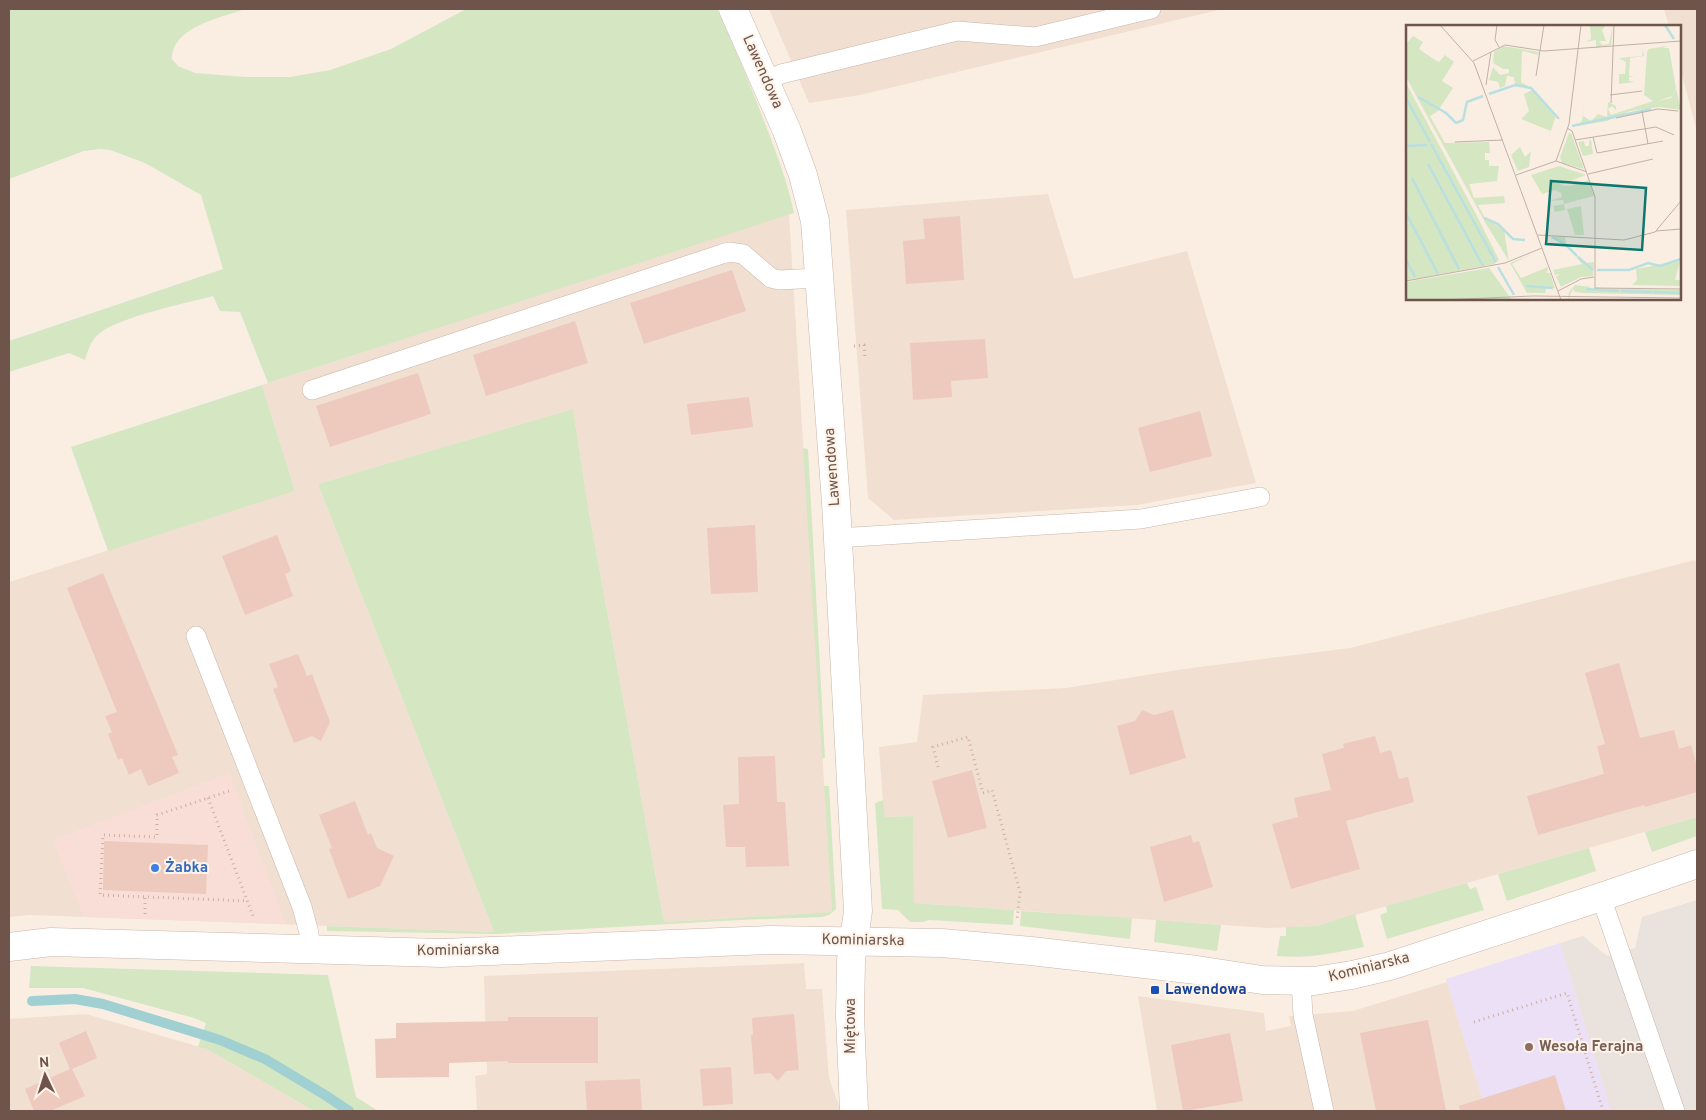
<svg xmlns="http://www.w3.org/2000/svg" width="1706" height="1120" viewBox="0 0 1706 1120" font-family="Overpass,sans-serif">
  <style>
    .residential { fill: #f1dfd2 }
    .commercial { fill: #f9ded7 }
    .industrial { fill: #e9e2dd }
    .education { fill: #ebe0f6 }
    .green { fill: #d5e6c3 }
    .lines { fill: none; stroke-linecap: round; stroke-linejoin: round }
    .stream { stroke: #a0d0d2; stroke-width: 10 }
    .building { fill: #edcabd }
    .service-casing { stroke: #c9b5aa; stroke-width: 20 }
    .minor-casing { stroke: #c9b5aa; stroke-width: 29 }
    .tertiary-casing { stroke: #c9b5aa; stroke-width: 29 }
    .path { stroke: #d1aea0; stroke-width: 3; stroke-dasharray: 1 4; stroke-linecap: butt }
    .service { stroke: #fff; stroke-width: 19 }
    .minor { stroke: #fff; stroke-width: 28 }
    .tertiary { stroke: #fff; stroke-width: 28 }
    .shop-dot { fill: #3f7fe0; stroke: #fdf3e8; stroke-width: 2 }
    .transit-dot { fill: #1a4fb4; stroke: #fdf3e8; stroke-width: 2 }
    .education-dot { fill: #8d6e63; stroke: #fdf3e8; stroke-width: 2 }
    .labels { text-anchor: middle; dominant-baseline: central; stroke-width: 4; stroke-linejoin: round; paint-order: stroke }
    .street-label { font-size: 15px; fill: #6f544b; stroke: #fdf3e8 }
    .shop-label { font-size: 15px; font-weight: bold; fill: #366cbe; stroke: #fdf3e8; text-anchor: start }
    .transit-label { font-size: 15px; font-weight: bold; fill: #164399; stroke: #fdf3e8; text-anchor: start }
    .education-label { font-size: 15px; font-weight: bold; fill: #785e54; stroke: #fdf3e8; text-anchor: start }
    .inset-river { fill: none; stroke: #b9e0e1; stroke-width: 2.5 }
    .inset-road { fill: none; stroke: #c2b0a6; stroke-width: 1 }
    .view { fill: #0f766e; fill-opacity: 0.15; stroke: #0f766e; stroke-width: 2.5 }
    .inset-edge { fill: none; stroke: #6f544b; stroke-width: 2.5 }
  </style>
  <rect width="100%" height="100%" fill="#faeee3"/>
  <g class="residential">
    <path d="M769 9H1223L860 95 809 103Z"/>
    <path d="M1664 9H1697V132L1680 67V26H1669Z"/>
    <path d="M1048 194 1074 279 1187 251 1256 483 1137 505 894 520 868 498 846 210Z"/>
    <path d="M789 214 832 912 664 922 589 513 573 409 318 484 494 932 30 915 9 917V582L295 491 262 385Z"/>
    <path d="M1695 560 1697 565V817L1317 926 1267 928 914 903 913 816 884 817 879 747 917 742 923 695 1066 688 1184 669 1350 648Z"/>
    <path d="M804 963 806 989H822L829 1078 841 1111H477L475 1076 487 1074 484 976Z"/>
    <path d="M1447 982 1486 1111H1157L1138 996 1264 1013 1266 1031 1291 1026 1289 1016 1353 1011Z"/>
    <path d="M86 1014 207 1049 314 1111H9V1019Z"/>
  </g>
  <path class="commercial" d="M229 773 286 924 84 917 52 840Z"/>
  <path class="industrial" d="M1697 900V1111H1611L1560 943 1583 936 1607 956 1635 948 1642 917Z"/>
  <path class="education" d="M1560 943 1611 1111H1486L1446 979Z"/>
  <g class="green">
    <path d="M9 9H245C220 18 172 27 172 59L178 66 195 73 246 77H290L330 70 391 49 466 9H717C735 47 751 86 766 126 777 155 788 183 794 213L268 383 240 312 220 311 213 296C186 303 120 317 100 333 91 340 88 350 85 360L69 353 9 372V341L223 269 201 195 145 163 110 150 100 149 84 151 9 179Z"/>
    <path d="M262 385 295 491 108 551 71 447Z"/>
    <path d="M573 409 589 513 664 922 832 912 824 786H829L836 909 829 915 822 917 740 920 495 934 327 931V926L494 932 318 484Z"/>
    <path d="M803 448 808 449 825 758H822Z"/>
    <path d="M883 800 885 817 913 816 914 903 1014 910 1013 925 929 920 923 922H910L898 910 882 909 875 803Z"/>
    <path d="M1697 817V836L1652 852 1645 832Z"/>
    <path d="M1589 848 1596 871 1507 901 1498 874Z"/>
    <path d="M1467 883 1470 889 1476 887 1484 910 1387 939 1380 915 1387 912 1386 906Z"/>
    <path d="M1021 911 1132 918 1130 939 1020 926Z"/>
    <path d="M1355 914 1364 947C1335 953 1307 959 1277 956L1280 936H1286V927L1317 926Z"/>
    <path d="M1156 920 1221 925 1217 951 1154 942Z"/>
    <path d="M31 966 328 975 356 1097 378 1111H314L207 1049 198 1047 206 1023 194 1018 83 988H29Z"/>
  </g>
  <g class="lines">
    <path class="stream" d="M32 1001 75 999 103 1004 220 1040 265 1059 325 1095 349 1111"/>
  </g>
  <g class="building">
    <path d="M960 216 964 280 906 284 903 241 925 239 923 219Z"/>
    <path d="M732 270 746 311 644 344 630 303Z"/>
    <path d="M575 321 588 363 486 396 473 355Z"/>
    <path d="M985 339 988 378 951 381 952 397 913 400 910 343Z"/>
    <path d="M418 373 431 414 330 447 316 406Z"/>
    <path d="M749 397 753 427 691 435 687 404Z"/>
    <path d="M1200 411 1212 456 1150 472 1138 428Z"/>
    <path d="M755 525 758 592 711 594 707 528Z"/>
    <path d="M277 535 291 571 285 574 293 596 245 615 222 556Z"/>
    <path d="M103 573 178 755 172 757 179 773 148 786 141 769 129 775 122 758 118 760 108 734 112 732 105 716 117 712 67 588Z"/>
    <path d="M298 654 307 676 312 674 330 722 321 741 312 736 294 743 273 689 278 687 269 664Z"/>
    <path d="M1619 663 1640 738 1674 730 1679 749 1691 745 1697 766V792L1645 807 1644 805 1615 813 1538 835 1527 796 1604 774 1597 746 1605 744 1585 673Z"/>
    <path d="M1142 710 1154 715 1173 710 1186 758 1130 775 1117 726 1135 721Z"/>
    <path d="M1375 736 1380 753 1391 750 1399 779 1408 777 1414 802 1346 821 1360 869 1291 889 1272 824 1298 817 1294 798 1331 790 1322 754 1344 748 1343 744Z"/>
    <path d="M775 756 777 802H785L789 866 746 867 745 847H726L723 805 739 804 738 757Z"/>
    <path d="M972 770 987 828 948 838 932 781Z"/>
    <path d="M355 801 368 835 371 833 377 848 394 856 380 886 348 899 329 849 332 848 319 815Z"/>
    <path d="M1191 835 1193 843 1199 841 1213 887 1164 902 1150 847Z"/>
    <path d="M104 841 208 845 206 894 103 890Z"/>
    <path d="M794 1014 799 1070 786 1071 778 1081 770 1073 754 1074 751 1035H753L752 1018Z"/>
    <path d="M508 1017H598V1063H508V1061L449 1063V1077L376 1078 375 1039 396 1038V1023L508 1021Z"/>
    <path d="M1428 1020 1446 1111H1376L1360 1033Z"/>
    <path d="M86 1031 97 1058 72 1069 85 1096 50 1111H34L25 1089 70 1069 59 1043Z"/>
    <path d="M1230 1033 1243 1101 1183 1111 1171 1045Z"/>
    <path d="M731 1067 733 1104 703 1106 700 1069Z"/>
    <path d="M1555 1075 1566 1111H1460L1459 1106Z"/>
    <path d="M640 1079 642 1111H587L585 1081Z"/>
  </g>
  <g class="lines">
    <g class="service-casing">
      <g id="service">
        <path d="M767 82 781 74 957 31 1035 37 1151 9"/>
        <path d="M312 390 722 254 729 252 743 254 771 278 779 280 819 278"/>
        <path d="M837 538 1141 519 1260 497"/>
        <path d="M196 636 302 907 309 933 310 948"/>
        <path d="M1601 897 1675 1111"/>
        <path d="M1301 981 1303 1015 1324 1111"/>
      </g>
    </g>
    <g class="minor-casing">
      <path id="minor" d="M733 9 787 131 803 175 815 221 836 503 858 911 851 960 850 1016 854 1111"/>
    </g>
    <g class="tertiary-casing">
      <path id="tertiary" d="M9 947 51 942 442 953 771 940 942 943 1031 951 1197 970 1262 980 1314 981 1352 975 1390 966 1601 897 1697 864"/>
    </g>
    <g class="path">
      <path d="M854 346 864 345 865 359"/>
      <path d="M938 767 933 747 968 737 983 793 992 790 1020 892 1017 920"/>
      <path d="M229 791 157 815V837L103 835 100 895 247 901"/>
      <path d="M208 798 253 916"/>
      <path d="M145 914V897"/>
      <path d="M1474 1022 1567 993 1603 1111"/>
    </g>
    <use href="#service" class="service"/>
    <use href="#minor" class="minor"/>
    <use href="#tertiary" class="tertiary"/>
  </g>
  <circle class="shop-dot" cx="155" cy="868" r="5"/>
  <rect class="transit-dot" x="1150" y="985" width="10" height="10" rx="2.5"/>
  <circle class="education-dot" cx="1529" cy="1047" r="5"/>
  <g class="labels">
    <g class="street-label">
      <text transform="translate(762 72) rotate(66)">Lawendowa</text>
      <text transform="translate(833 467) rotate(-94)">Lawendowa</text>
      <text transform="translate(863 941) rotate(1)">Kominiarska</text>
      <text transform="translate(458 951) rotate(-1)">Kominiarska</text>
      <text transform="translate(1369 968) rotate(-14)">Kominiarska</text>
      <text transform="translate(851 1026) rotate(-90)">Miętowa</text>
    </g>
    <g class="shop-label">
      <text x="165" y="868">Żabka</text>
    </g>
    <g class="transit-label">
      <text x="1165" y="990">Lawendowa</text>
    </g>
    <g class="education-label">
      <text x="1539" y="1047">Wesoła Ferajna</text>
    </g>
  </g>
  <g transform="translate(1406 25)">
    <rect width="275" height="275" fill="#faeee3"/>
    <path d="M184 0H200L196 5 200 16H193L196 20 203 19 207 0 205 20 190 23V15L180 17 185 14ZM7 11 17 17 13 24 26 33 33 37 39 30 48 37 36 56 47 63 31 87 24 91 39 118 83 117 84 128H79V135H83V141H93L91 156 63 159 68 173 98 171 99 178 72 180 79 193 98 205 103 236 80 199 0 52V19ZM97 21 133 27 132 30 117 26 116 28 115 57 126 63 109 60 108 52 101 51 99 61 94 63 92 57 83 55 87 42 94 50 103 48V44H97L87 38 88 27ZM260 21 257 23H263L270 63 266 71 252 76 265 73 270 64 275 85 254 82 224 86 201 96 170 101 176 96 178 80 177 91 185 96 192 89 201 92 202 77 210 81V85L206 81 202 84 205 90 247 76 238 70 241 27 243 24ZM237 24 238 31 224 33 223 51H229L223 52V56L229 57 213 59V49H219L220 37 213 33 236 31ZM0 58 71 191 93 235 88 239 0 256ZM126 65 150 90 145 106 115 94 123 86 118 69ZM163 108H165L178 144 156 138 154 132ZM183 115H185L187 129 177 131 172 117 178 116 179 121H183ZM114 122 119 132 125 126 123 142 112 146 105 130ZM153 141 180 150 154 160 163 161 183 155 188 171 158 179 159 185 149 187 147 181 158 179 157 175 143 176 156 172 155 168 149 165 136 169 125 150ZM175 181 178 210H188H169L159 209 169 210 161 184ZM145 212H159L160 219 178 238 188 237 187 251 175 252 155 262 150 252 153 249 149 250 147 245 176 239 164 224ZM126 229 106 239 115 253 142 242 141 248H144L149 263 140 264 139 268H121L104 238ZM274 236 269 255H275V261L226 260 231 255 230 244ZM83 243 106 275H0V257ZM169 260 185 262 181 263 275 265V270L178 268 169 267 167 264 162 275 163 267Z" fill="#d5e6c3"/>
    <path class="inset-river" d="M259 0 268 14M83 69 109 60 125 63 153 94M12 72 40 88 50 98 57 95 61 77 77 71M0 73 24 117M166 101 245 84M25 119 90 237M0 121 21 120M22 139 77 241M6 153 53 244M0 188 32 249M78 193 92 199 107 214 119 215M146 212 159 219 171 231M172 232 187 245M0 235 9 252M92 242 108 270M191 245H223L242 238 254 241 275 234M120 261 147 263M180 264 213 266M215 266 246 267M247 267 275 268"/>
    <path class="inset-road" d="M34 0 68 38 155 275M91 0 89 15 93 22M67 36 99 20 138 26 275 16M130 51 138 0M80 60 85 27M204 70 236 66M205 78 208 0M236 86 242 119M210 93 252 84 272 86M161 103 166 106 189 172V263L275 264M187 112 191 128 257 116M169 115 250 102 268 110M49 117 97 115M150 136 163 99 175 0M150 136 181 147M182 149 247 134M110 150 150 136M250 206 275 204M132 210 218 215 249 207 275 176M0 256 99 238 136 223M152 266 175 254 188 252M34 275 127 271 275 273"/>
    <path class="view" d="M145 156 240 163 236 225 140 219Z"/>
    <rect width="275" height="275" class="inset-edge"/>
  </g>
  <rect width="1706" height="1120" fill="none" stroke="#6f544b" stroke-width="20"/>
  <g transform="translate(45 1075) rotate(356)" stroke="#fdf3e8" stroke-width="4" paint-order="stroke">
  <path d="M0-4L9 19L0 12L-9 19Z" fill="#6f544b"/>
  <text y="-8" font-size="14" font-weight="bold" text-anchor="middle" fill="#6f544b">N</text>
  </g>
</svg>
